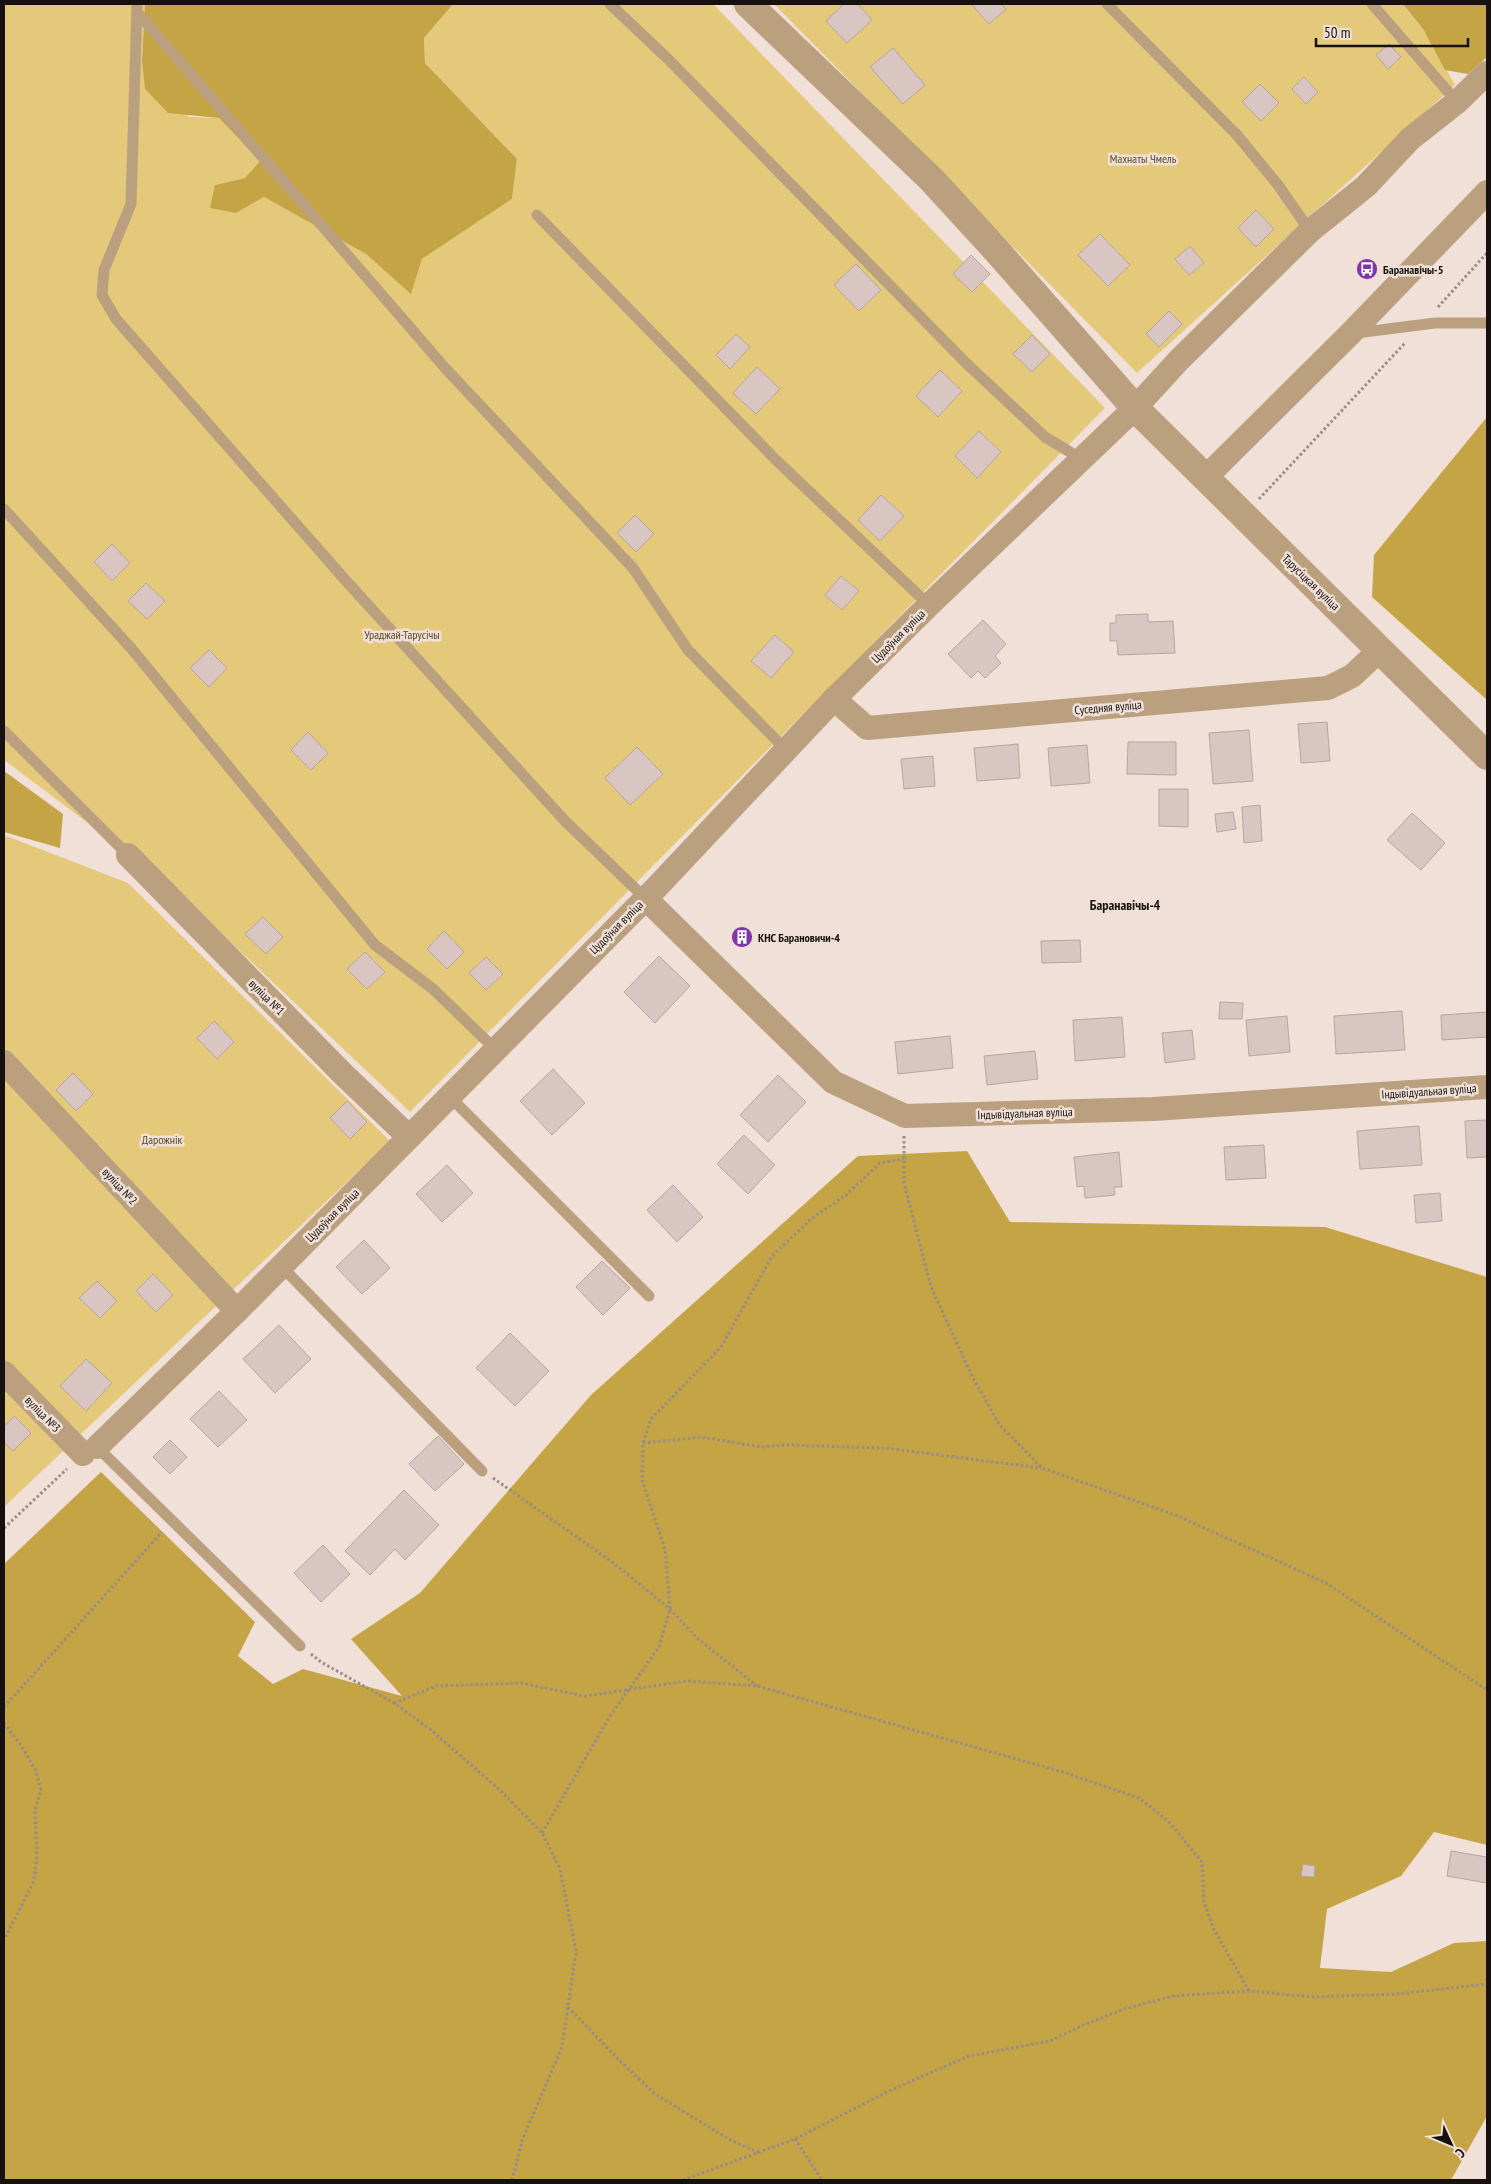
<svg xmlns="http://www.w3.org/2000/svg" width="1491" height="2184" viewBox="0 0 1491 2184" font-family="'PT Sans Narrow',sans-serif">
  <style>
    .green { fill: #e5c97a }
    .forest { fill: #c5a445 }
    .building { fill: #d9c6c2; stroke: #b7a5a2 }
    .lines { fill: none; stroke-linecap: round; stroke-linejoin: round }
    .path { stroke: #988d86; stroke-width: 3; stroke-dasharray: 2.5 2.5; stroke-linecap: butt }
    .service { stroke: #bba080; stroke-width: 11 }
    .minor { stroke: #bba080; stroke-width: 24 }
    .tertiary { stroke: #bba080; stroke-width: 28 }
    .labels { text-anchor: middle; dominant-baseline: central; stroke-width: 5; stroke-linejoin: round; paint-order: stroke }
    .park-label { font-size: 12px; fill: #574a22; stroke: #f0e0d7 }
    .poi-label { font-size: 12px; font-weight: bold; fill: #16110e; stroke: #f0e0d7; text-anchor: start }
    .street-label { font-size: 12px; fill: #16110e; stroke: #f0e0d7 }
    .neighbourhood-label { font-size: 14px; font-weight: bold; fill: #16110e; stroke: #f0e0d7 }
  </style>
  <rect width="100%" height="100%" fill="#f0e0d7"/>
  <g class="green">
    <path d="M4 4H145L142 61 189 117 219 118 260 161 245 178 216 185 236 213 264 197 366 254 411 293 422 259 512 199 517 159 425 63 424 38 453 4H713L1105 408 410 1112 168 883 4 760Z"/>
    <path d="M774 4H1403L1423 29 1455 85 1137 373Z"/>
    <path d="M4 835 128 883 390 1141 4 1507Z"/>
  </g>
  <g class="forest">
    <path d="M145 4H453L424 38 425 63 517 159 512 199 422 259 411 294 366 254 264 197 236 213 210 208 215 185 245 178 260 161 219 118 168 113 145 89 142 61Z"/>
    <path d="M1403 4H1487V57L1468 74 1445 70 1423 29Z"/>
    <path d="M1487 417V700L1372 597 1374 555Z"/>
    <path d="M4 771 63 814 60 848 4 832Z"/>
    <path d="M967 1151 1010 1222 1325 1227 1487 1277V1845L1434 1832 1401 1876 1327 1909 1320 1968 1391 1972 1454 1943 1487 1941V2116L1451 2180H4V1564L101 1472 255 1622 238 1656 273 1684 303 1669 402 1696 351 1639 420 1593 591 1395 858 1156Z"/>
  </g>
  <g class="building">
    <path d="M844 4H858L872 20 847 43 826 21Z"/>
    <path d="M971 4H1001L1006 9 989 24Z"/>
    <path d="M1389 44 1401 57 1388 69 1376 55Z"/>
    <path d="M893 48 925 85 903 104 870 67Z"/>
    <path d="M1304 77 1318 92 1306 104 1292 89Z"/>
    <path d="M1260 84 1279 103 1261 121 1242 102Z"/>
    <path d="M1256 210 1274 229 1256 247 1238 228Z"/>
    <path d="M1100 234 1130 265 1108 286 1078 255Z"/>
    <path d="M1190 246 1204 263 1189 275 1175 259Z"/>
    <path d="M971 255 990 274 972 292 953 274Z"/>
    <path d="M856 264 881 290 859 311 834 285Z"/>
    <path d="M1169 311 1182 324 1159 347 1146 334Z"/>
    <path d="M736 334 750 347 730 369 716 355Z"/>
    <path d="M1032 335 1050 354 1032 372 1013 354Z"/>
    <path d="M757 367 780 389 756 414 733 393Z"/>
    <path d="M940 370 962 391 938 417 916 396Z"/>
    <path d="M979 431 1001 452 977 478 955 456Z"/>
    <path d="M881 495 904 516 880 541 858 520Z"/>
    <path d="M635 515 654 534 636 552 617 533Z"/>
    <path d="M112 544 130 563 112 581 94 562Z"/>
    <path d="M841 576 859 591 842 610 825 595Z"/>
    <path d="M146 583 165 601 147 619 128 601Z"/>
    <path d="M1148 614V622L1173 621 1175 653 1118 655 1117 641H1110V623H1116V615Z"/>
    <path d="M983 620 1006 644 995 656 1001 663 985 678 978 671 971 678 948 654Z"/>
    <path d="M775 635 794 652 771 678 751 661Z"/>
    <path d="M209 650 227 668 209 687 190 668Z"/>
    <path d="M1327 722 1330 761 1301 763 1298 724Z"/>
    <path d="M1249 730 1253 781 1213 784 1209 733Z"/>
    <path d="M308 732 328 753 311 770 291 750Z"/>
    <path d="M1128 742H1176V775L1127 774Z"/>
    <path d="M1018 744 1020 778 977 781 974 748Z"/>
    <path d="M1087 745 1090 783 1051 786 1048 748Z"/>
    <path d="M637 747 663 774 630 805 605 778Z"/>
    <path d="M933 756 935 786 904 789 901 759Z"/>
    <path d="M1159 789H1188V827L1159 826Z"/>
    <path d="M1260 805 1262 841 1244 843 1242 807Z"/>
    <path d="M1233 812 1236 829 1217 832 1215 814Z"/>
    <path d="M1412 813 1445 843 1421 870 1387 840Z"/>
    <path d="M263 917 283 937 266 954 245 934Z"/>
    <path d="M444 931 464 952 447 969 427 949Z"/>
    <path d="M743 931 748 936 741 943 736 938Z"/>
    <path d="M1080 940 1081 962 1042 963 1041 941Z"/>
    <path d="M365 952 385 972 367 989 347 969Z"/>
    <path d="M659 956 690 986 655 1023 624 992Z"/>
    <path d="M486 957 503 974 486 990 469 973Z"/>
    <path d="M1220 1002 1243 1003 1242 1019H1219Z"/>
    <path d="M1402 1011 1405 1050 1336 1054 1334 1016Z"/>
    <path d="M1487 1012V1037L1442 1040 1441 1015Z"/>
    <path d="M1287 1016 1290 1052 1249 1056 1246 1020Z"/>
    <path d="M1122 1017 1125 1057 1075 1061 1073 1020Z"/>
    <path d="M214 1021 234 1042 217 1059 197 1038Z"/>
    <path d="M1192 1030 1195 1059 1165 1063 1162 1033Z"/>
    <path d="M950 1036 953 1068 898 1074 895 1042Z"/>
    <path d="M1035 1051 1038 1079 987 1085 984 1056Z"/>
    <path d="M553 1069 585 1103 552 1135 520 1101Z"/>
    <path d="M73 1073 93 1094 76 1111 56 1090Z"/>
    <path d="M778 1075 806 1102 768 1142 740 1115Z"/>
    <path d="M347 1101 367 1122 350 1139 330 1118Z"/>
    <path d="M1487 1120V1157L1467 1158 1465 1121Z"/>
    <path d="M1419 1126 1422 1165 1360 1169 1357 1131Z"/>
    <path d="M744 1135 775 1165 748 1194 717 1164Z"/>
    <path d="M1264 1145 1266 1178 1226 1180 1224 1147Z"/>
    <path d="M1119 1152 1122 1187H1114L1115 1195 1085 1198 1084 1186 1077 1187 1074 1157Z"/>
    <path d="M447 1165 473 1193 442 1222 416 1194Z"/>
    <path d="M673 1185 703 1217 677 1242 647 1210Z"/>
    <path d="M1440 1193 1442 1221 1416 1223 1414 1195Z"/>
    <path d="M364 1240 390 1268 362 1294 336 1267Z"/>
    <path d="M602 1261 630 1288 603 1315 576 1287Z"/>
    <path d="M153 1274 173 1295 156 1312 136 1291Z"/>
    <path d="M97 1281 117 1301 100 1318 79 1298Z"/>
    <path d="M279 1325 311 1359 275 1393 243 1359Z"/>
    <path d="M510 1333 549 1371 515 1406 476 1368Z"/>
    <path d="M86 1359 112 1383 86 1411 60 1386Z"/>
    <path d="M219 1391 247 1420 218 1447 190 1419Z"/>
    <path d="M14 1416 31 1433 13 1451 4 1442V1427Z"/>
    <path d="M438 1436 464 1464 435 1491 409 1464Z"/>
    <path d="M170 1440 187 1457 170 1474 153 1457Z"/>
    <path d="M404 1490 439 1525 405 1560 395 1549 370 1575 345 1551Z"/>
    <path d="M323 1545 350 1574 321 1602 294 1573Z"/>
    <path d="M1451 1851 1487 1857V1883L1447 1876Z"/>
    <path d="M1303 1864 1315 1866 1314 1877 1301 1876Z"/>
  </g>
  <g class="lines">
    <g class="path">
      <path d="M1438 307 1487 253"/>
      <path d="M1259 499 1405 343"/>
      <path d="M904 1136V1183L931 1287 972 1376 999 1424 1042 1468 1178 1516 1326 1583 1487 1690"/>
      <path d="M643 1443 701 1437 762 1447 785 1445 885 1448 1041 1468"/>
      <path d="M493 1478 615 1564 670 1609 696 1637 757 1686"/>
      <path d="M4 1528 67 1469"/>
      <path d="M311 1654 321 1662 394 1703 431 1730 502 1792 542 1833 560 1869 576 1952 562 2047 523 2138 512 2180"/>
      <path d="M394 1703 436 1686 521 1683 585 1696 687 1681 757 1686 1063 1772 1139 1798 1168 1821 1202 1862 1204 1901 1213 1928 1249 1991"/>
      <path d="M4 1707 162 1532"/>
      <path d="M4 1723 22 1747 36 1771 41 1790 35 1810 37 1855 34 1881 4 1940"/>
      <path d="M542 1833 610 1716 659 1647 670 1609 665 1549 642 1480 643 1443 651 1419 721 1347 772 1256 811 1219 846 1195 880 1163 904 1159"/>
      <path d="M568 2007 619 2060 655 2094 732 2141 758 2152"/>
      <path d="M795 2139 822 2180"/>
      <path d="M683 2180 795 2139 887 2092 969 2056 1050 2041 1081 2026 1124 2009 1173 1996 1249 1991 1314 1997 1397 1994 1487 1984"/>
    </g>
    <g class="service">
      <path d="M137 4 131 204 104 270 102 295 116 319 348 583 565 821 645 898"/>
      <path d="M610 4 669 60 965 362 1045 437 1080 458"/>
      <path d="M1107 4 1237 135 1278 185 1310 231"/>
      <path d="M1372 4 1457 102"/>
      <path d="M137 12 446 369 633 568 688 650 786 750"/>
      <path d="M537 215 776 460 929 605"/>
      <path d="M1356 333 1435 323H1487"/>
      <path d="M4 509 131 648 375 945 433 989 495 1049"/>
      <path d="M4 731 128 855"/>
      <path d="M449 1096 649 1296"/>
      <path d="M281 1266 482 1471"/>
      <path d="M97 1447 300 1646"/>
    </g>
    <g class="minor">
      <path d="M1205 478 1351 333 1487 192"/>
      <path d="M834 699 867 728 1328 688 1352 676 1380 650"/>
      <path d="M128 855 342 1073 409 1137"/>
      <path d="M645 898 833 1082 905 1116 1153 1109 1487 1087"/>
      <path d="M4 1062 237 1311"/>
      <path d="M4 1373 83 1454"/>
      <path d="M97 1447 237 1311 655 889 834 699 929 605 1135 408 1179 360 1310 231 1366 186 1410 139 1457 102 1487 73"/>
    </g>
    <path class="tertiary" d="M748 4 932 180 997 251 1135 408 1487 756"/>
  </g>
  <defs>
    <g id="bus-disc" transform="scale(1.125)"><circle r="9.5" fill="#8136a8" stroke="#f0e0d7"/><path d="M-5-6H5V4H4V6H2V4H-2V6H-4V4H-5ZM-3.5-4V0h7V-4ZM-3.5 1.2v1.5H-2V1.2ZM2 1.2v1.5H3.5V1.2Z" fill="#fff"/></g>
    <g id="building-disc" transform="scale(1.125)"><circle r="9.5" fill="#8136a8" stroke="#f0e0d7"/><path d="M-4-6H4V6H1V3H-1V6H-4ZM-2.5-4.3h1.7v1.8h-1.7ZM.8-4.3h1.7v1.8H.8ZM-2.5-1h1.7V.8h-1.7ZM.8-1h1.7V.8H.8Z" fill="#fff"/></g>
  </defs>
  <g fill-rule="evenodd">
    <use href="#bus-disc" x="1367" y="269"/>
    <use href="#building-disc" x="742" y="937"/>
  </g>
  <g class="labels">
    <g class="park-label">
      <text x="1143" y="158">Махнаты Чмель</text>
      <text x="402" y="634">Ураджай-Тарусічы</text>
      <text x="162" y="1139">Дарожнік</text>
    </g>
    <g class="poi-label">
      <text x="1383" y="269">Баранавічы-5</text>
      <text x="758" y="937">КНС Барановичи-4</text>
    </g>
    <g class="street-label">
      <text transform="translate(1311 582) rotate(44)">Тарусіцкая вуліца</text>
      <text transform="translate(898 636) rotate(-45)">Цудоўная вуліца</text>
      <text transform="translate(1108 707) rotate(-5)">Суседняя вуліца</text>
      <text transform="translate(616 927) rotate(-45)">Цудоўная вуліца</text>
      <text transform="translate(267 997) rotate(45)">вуліца №1</text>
      <text transform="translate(1429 1091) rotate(-4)">Індывідуальная вуліца</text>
      <text transform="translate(1025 1113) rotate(-2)">Індывідуальная вуліца</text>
      <text transform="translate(120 1186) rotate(47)">вуліца №2</text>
      <text transform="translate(332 1215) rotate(-45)">Цудоўная вуліца</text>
      <text transform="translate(43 1414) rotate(46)">вуліца №3</text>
    </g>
    <g class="neighbourhood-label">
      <text x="1125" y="905">Баранавічы-4</text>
    </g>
  </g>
  <rect width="1491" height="2184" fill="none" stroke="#16110e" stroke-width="10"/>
  <g transform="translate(1451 2144) rotate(134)" stroke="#f0e0d7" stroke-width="4" paint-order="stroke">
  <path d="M0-4L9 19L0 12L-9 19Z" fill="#16110e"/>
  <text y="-8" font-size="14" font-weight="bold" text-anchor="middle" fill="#16110e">С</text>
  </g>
  <path d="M1316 38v8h152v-8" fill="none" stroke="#16110e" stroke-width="2.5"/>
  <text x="1324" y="38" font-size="15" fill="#16110e" stroke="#f0e0d7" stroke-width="4" paint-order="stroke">50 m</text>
</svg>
